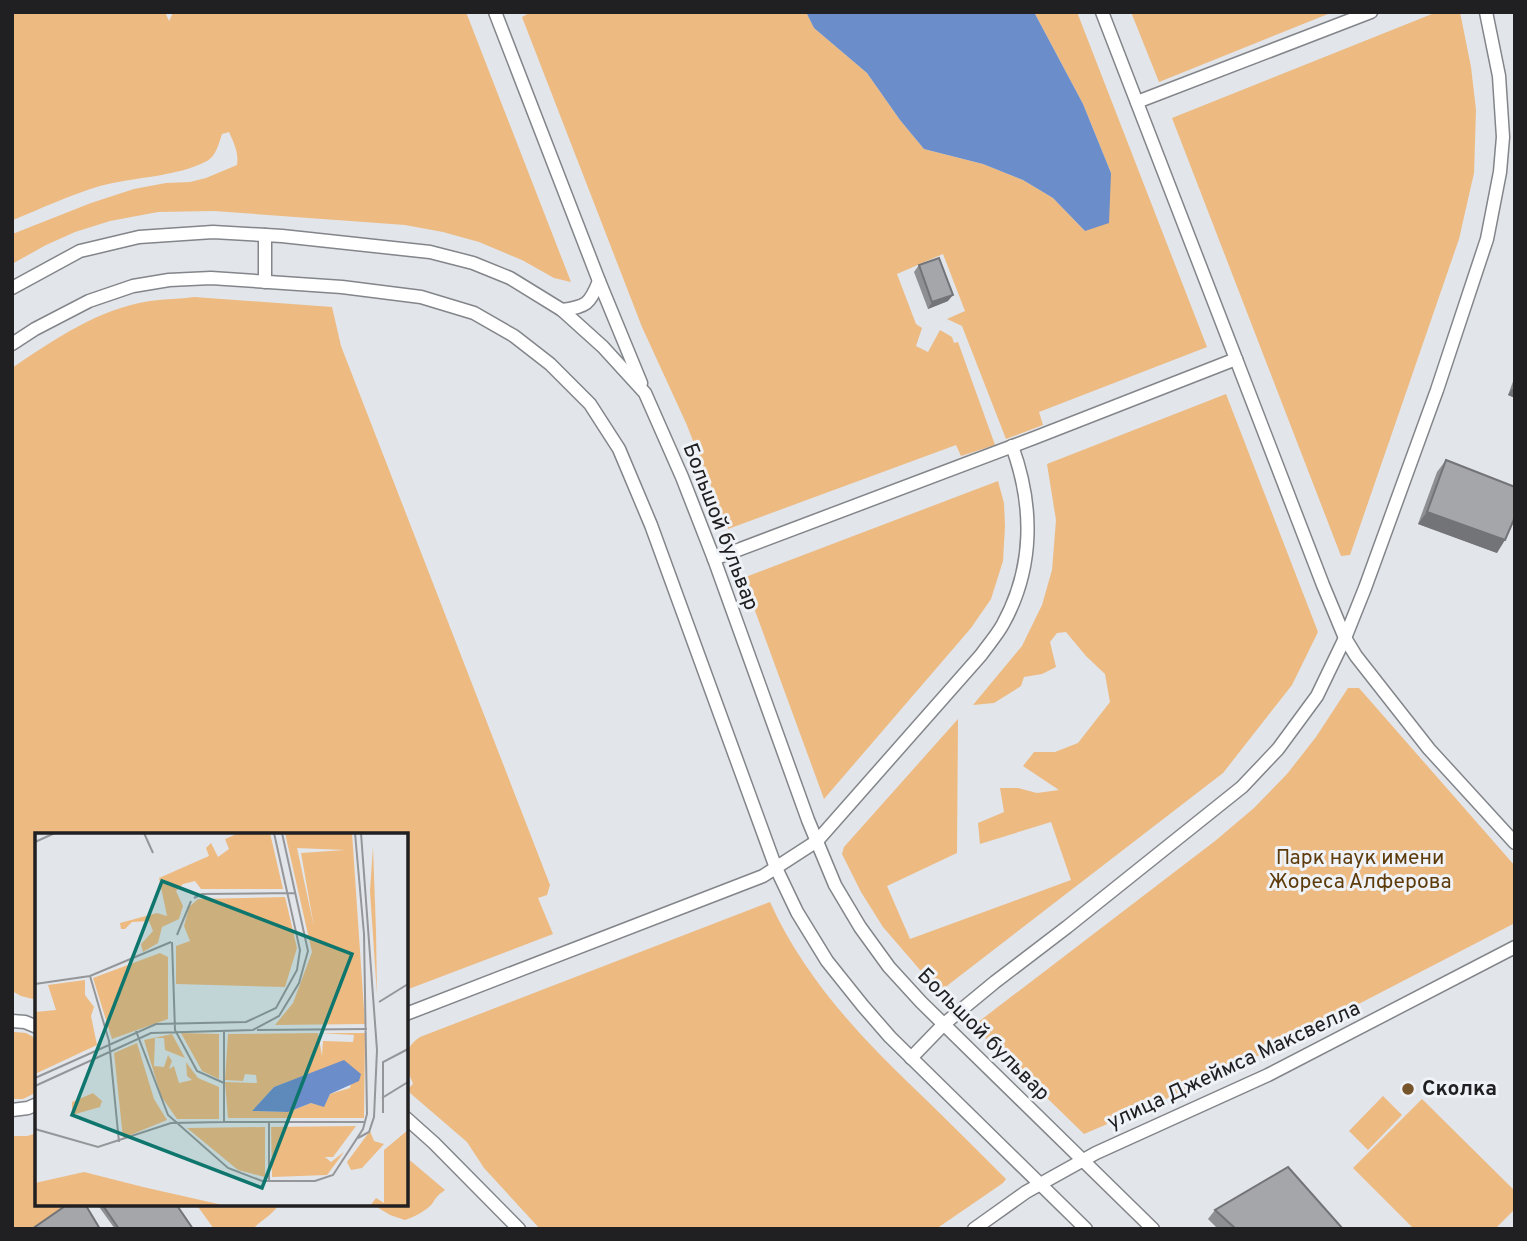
<svg xmlns="http://www.w3.org/2000/svg" width="1527" height="1241" viewBox="0 0 1527 1241" font-family="Overpass,sans-serif">
  <style>
    .green { fill: #edba82 }
    .water { fill: #6b8dc9 }
    .lines { fill: none; stroke-linecap: round; stroke-linejoin: round }
    .minor-casing { stroke: #828589; stroke-width: 15 }
    .minor { stroke: #fff; stroke-width: 12 }
    .wall { fill: #8d8f92 }
    .shaded-wall { fill: #737477 }
    .building { fill: #a4a6aa; stroke: #737477; stroke-width: 2 }
    .poi-dot { fill: #76542c; stroke: #eff2f6; stroke-width: 2.5 }
    .labels { text-anchor: middle; dominant-baseline: central; stroke-width: 6; stroke-linejoin: round; paint-order: stroke }
    .street-label { font-size: 21px; fill: #202022; stroke: #eff2f6 }
    .park-label { font-size: 21px; fill: #5e3b0b; stroke: #eff2f6 }
    .poi-label { font-size: 21px; font-weight: bold; fill: #202022; stroke: #eff2f6; text-anchor: start }
    .inset-road { fill: none; stroke: #949699; stroke-width: 2 }
    .view { fill: #0f766e; fill-opacity: 0.15; stroke: #0f766e; stroke-width: 3.5 }
    .inset-edge { fill: none; stroke: #202022; stroke-width: 3.5 }
  </style>
  <rect width="100%" height="100%" fill="#e2e5e9"/>
  <g class="green">
    <path d="M12 12H165L169 21 172 15 171 12H466L571 282 554 278 522 260 479 242 443 232 405 225 214 211 158 212 110 221 75 232 46 245 12 264V233H15L91 203 134 189 166 183 190 182 206 178 237 165C239 153 234 143 229 132L222 134C219 143 216 156 207 161 177 177 133 177 100 186 70 195 42 208 13 220L12 222Z"/>
    <path d="M531 12H806L814 28 867 73 900 120 924 149 983 164 1023 180 1053 198 1085 231 1111 173 1083 104 1034 12H1077L1207 347 1039 412 1043 425 1006 439 962 326 947 319 965 311 943 254 897 274 916 324 922 328 916 346 928 352 940 330 952 337 954 343 958 342 995 445 961 456 956 445 728 529 686 423 642 327 522 17Z"/>
    <path d="M1131 12H1333L1159 82Z"/>
    <path d="M1437 12H1460L1471 67 1476 110 1474 173 1459 239 1350 555 1341 556 1172 118Z"/>
    <path d="M194 297 332 307 341 346 550 885 547 895 538 898 553 934 406 990V835H37V1000L21 996 12 991V368C55 339 98 309 150 301 165 299 180 299 194 297Z"/>
    <path d="M1226 394 1318 632 1292 685 1223 773 939 992 883 927 861 892 842 854 844 847 958 719 957 853 887 886 910 939 1071 880 1051 822 980 844 978 823 1004 812 1000 788H1018L1037 793 1059 790 1023 766 1034 752H1055L1078 743 1110 702 1105 674 1086 656 1066 632 1057 633 1050 642 1056 667 1042 674 1024 677 1021 686 994 703 973 705 1022 646 1042 605 1052 570 1056 520 1047 464Z"/>
    <path d="M998 481 1004 503 1005 526 1003 561 991 599 971 628 824 799 743 578Z"/>
    <path d="M1348 688H1359L1515 866V923L1262 1054 1189 1089 1084 1134 973 1026 1215 841 1254 808 1287 774 1316 737Z"/>
    <path d="M770 902C804 977 859 1036 918 1092 948 1121 977 1150 1006 1179L1003 1183 936 1229H540L484 1168 467 1142 410 1093 409 1088 413 1084C412 1080 410 1077 408 1073 402 1060 408 1044 420 1037Z"/>
    <path d="M15 1032 26 1033 37 1039V1092L23 1099H12V1033Z"/>
    <path d="M1383 1096 1402 1115 1368 1150 1349 1131Z"/>
    <path d="M1422 1099 1515 1191V1209L1495 1229H1414L1353 1168Z"/>
    <path d="M37 1133V1204H70L35 1229H12V1136H27Z"/>
    <path d="M406 1157 445 1190C437 1196 437 1196 432 1204 426 1211 414 1217 405 1220L390 1215 372 1204H406Z"/>
    <path d="M196 1204H279C274 1214 261 1220 253 1229H214Z"/>
  </g>
  <path class="water" d="M806 12H1034L1083 104 1111 173 1109 223 1085 231 1053 198 1023 180 983 164 924 149 900 120 867 73 814 28Z"/>
  <g class="lines">
    <g class="minor-casing">
      <g id="minor">
        <path d="M495 12 599 281 641 383"/>
        <path d="M1102 12 1236 359"/>
        <path d="M1137 102 1371 12"/>
        <path d="M265 282V235"/>
        <path d="M12 288 80 251 139 237 213 232 282 236 430 252 473 263 510 278 562 310 603 347 645 393 682 477 714 559 808 820 835 885 860 927 889 967 921 1002 1153 1229"/>
        <path d="M562 310C586 307 590 304 599 281"/>
        <path d="M12 344 35 329 89 301 133 286 169 280 211 278 342 287 421 297 474 313 514 336 550 364 590 404 619 449 651 525 776 868 797 912 827 961 863 1006 890 1037 1086 1229"/>
        <path d="M714 559 1034 438 1236 359 1323 585 1345 638 1356 656 1429 749 1515 843"/>
        <path d="M406 1014 763 876 817 841 981 655C988 645 997 635 1003 624 1034 568 1034 506 1012 446"/>
        <path d="M12 1021 25 1022 37 1027"/>
        <path d="M911 1058 944 1024 995 982 1067 927 1242 787 1278 749 1317 696 1345 638 1365 588 1437 390 1487 239 1500 172 1503 137 1499 76 1486 12"/>
        <path d="M12 1110 28 1108 37 1104"/>
        <path d="M406 1118 434 1143 519 1229"/>
        <path d="M974 1229 1026 1192 1096 1153 1268 1075 1515 947"/>
      </g>
    </g>
    <use href="#minor" class="minor"/>
  </g>
  <g class="wall">
    <path d="M919 265 948 301 928 309 914 272Z"/>
    <path d="M1515 376V398L1508 395Z"/>
    <path d="M1446 460 1497 553 1418 524 1437 472Z"/>
    <path d="M97 1204H176L193 1229H115Z"/>
    <path d="M1215 1210 1343 1229H1218L1208 1219Z"/>
  </g>
  <g class="shaded-wall">
    <path d="M953 295 948 301 928 309 932 302Z"/>
    <path d="M1512 389H1515V398L1508 395Z"/>
    <path d="M1427 512 1505 540 1497 553 1418 524Z"/>
  </g>
  <g class="building">
    <path d="M939 258 953 295 932 302 919 265Z"/>
    <path d="M1446 460 1515 487V517L1505 540 1427 512Z"/>
    <path d="M1288 1167 1343 1229H1236L1215 1210Z"/>
    <path d="M68 1204H85L100 1229H32Z"/>
    <path d="M102 1204H176L193 1229H119Z"/>
  </g>
  <circle class="poi-dot" cx="1408" cy="1089" r="7"/>
  <g class="labels">
    <g class="street-label">
      <text transform="translate(720 527) rotate(69)">Большой бульвар</text>
      <text transform="translate(983 1035) rotate(45)">Большой бульвар</text>
      <text transform="translate(1234 1066) rotate(-25)">улица Джеймса Максвелла</text>
    </g>
    <g class="park-label">
      <text x="1360" y="858">Парк наук имени<tspan x="1360" dy="24">Жореса Алферова</tspan></text>
    </g>
    <g class="poi-label">
      <text x="1422" y="1089">Сколка</text>
    </g>
  </g>
  <g transform="translate(35 833)">
    <rect width="373" height="373" fill="#e2e5e9"/>
    <path d="M204 0H235L248 56H166L160 48 148 51 141 58 148 73 144 86 127 94 123 110 108 119 106 111 118 98 114 88 97 89 90 96H86L85 90 122 80 132 83 124 45 174 23 171 15 176 10 183 24 194 16 190 6ZM250 0H317L330 191 240 192 258 170 277 119ZM262 15 310 17 266 20 279 94ZM338 14 341 98 342 162 335 58ZM250 64 262 115 250 154 141 151V113L155 108 149 93 154 74 163 66ZM125 120 133 124V186L77 206 58 145ZM50 147V162L59 174 56 183 62 212 0 241V179L21 177 13 152ZM146 200 184 201V246L167 238ZM283 200 287 223 288 208 318 209 319 202 285 200H330L329 285H193L190 249 222 250 221 242 210 241 208 248 190 247 193 201ZM309 228 318 240 315 255 295 261 289 273 276 270 253 279 217 278 239 254ZM137 201 150 225 130 217 129 205H120L119 233 129 234 133 222 137 228 134 236 139 233 144 250 157 247 152 243 151 229 163 245 184 254V286H142L126 263 109 207ZM102 210 119 266 132 287 88 305 79 220ZM58 260 67 268 65 274 37 282V269ZM321 293 298 324H290L296 329 309 319 292 342 237 344 236 294ZM230 294V344L203 337 152 295ZM373 297V373H335L341 365 349 370V317ZM335 298 339 308 349 311 327 335 316 337 312 329ZM49 339 108 354 192 373H0V350Z" fill="#edba82" fill-rule="evenodd"/>
    <path d="M309 227 326 241 324 248 295 261 289 274 276 270 253 279 217 278 239 254Z" fill="#6b8dc9"/>
    <path class="inset-road" d="M109 0 118 20M0 9 20 0M159 65 167 61 261 60M142 102 156 68M137 109 140 197 162 238 189 250M55 143 74 208 84 309M0 151 55 143 136 109M344 169 373 151M222 197 332 196M101 198 133 282 193 335 227 348H280L298 342 328 296 332 281 329 101 320 0M0 245 121 191 211 189 241 175 262 137 265 117 239 0M0 253 116 200 218 197 244 183 264 150 273 118 247 0M347 265 373 249M348 280V229L373 216M189 289H330M234 289V348M0 296 63 314 136 290 189 289V198M323 305 334 299 339 284 342 217 326 0"/>
    <path class="view" d="M127 48 317 121 227 355 37 282Z"/>
    <rect width="373" height="373" class="inset-edge"/>
  </g>
  <rect width="1527" height="1241" fill="none" stroke="#202022" stroke-width="28"/>
</svg>
